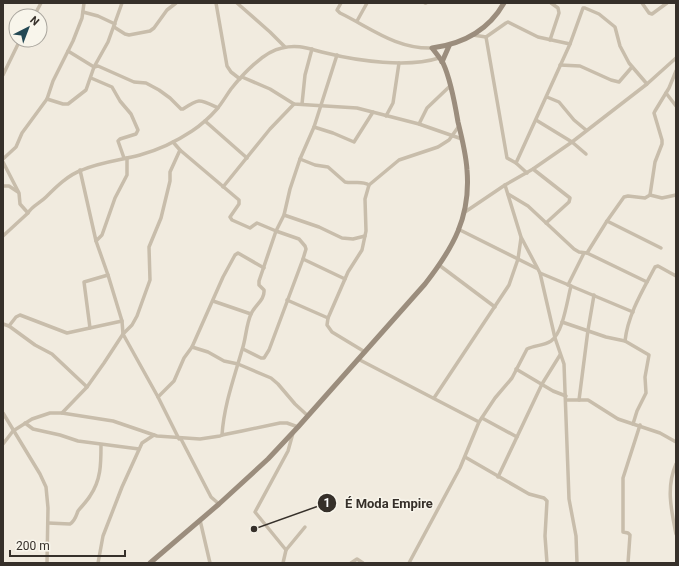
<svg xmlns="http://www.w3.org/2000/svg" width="679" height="566" viewBox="0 0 679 566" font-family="Roboto,sans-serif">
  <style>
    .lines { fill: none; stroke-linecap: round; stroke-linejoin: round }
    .street { stroke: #c8bdab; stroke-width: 3.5 }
    .secondary { stroke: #9b8d7d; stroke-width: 5 }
    .leader { fill: none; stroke: #36302a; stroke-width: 1.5 }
    .callout-dot { fill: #36302a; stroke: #f8f5eb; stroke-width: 1.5 }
    .mark-label { font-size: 12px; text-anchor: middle; font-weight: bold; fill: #fff }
    .callout-label { font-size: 13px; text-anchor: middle; font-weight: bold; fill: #36302a; stroke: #f8f5eb; stroke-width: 3; stroke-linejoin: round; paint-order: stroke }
  </style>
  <rect width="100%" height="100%" fill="#f1ebdf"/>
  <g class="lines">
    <g class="street">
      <path d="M216 3 227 66 231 72 240 79"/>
      <path d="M237 3 270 32 285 47"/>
      <path d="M341 3 337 10 340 13C371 28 396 49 432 48"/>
      <path d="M425 3H426"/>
      <path d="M642 3 649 13 652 14 667 3"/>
      <path d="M83 12 98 16 115 24"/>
      <path d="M34 16 41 3"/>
      <path d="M357 21 367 3"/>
      <path d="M114 27 125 34 129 35 150 31 154 28 167 10 176 3"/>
      <path d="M473 35 486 37 506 23 508 22 538 37 570 44"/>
      <path d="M486 37 507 158 516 163 527 173"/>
      <path d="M550 40 559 13 558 8 551 3"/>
      <path d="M68 51 94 67 98 66 134 82 146 83 159 90 170 98 181 109H183C200 98 199 99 218 108"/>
      <path d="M560 65 580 66 611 80 619 82 632 67"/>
      <path d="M3 75 20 40"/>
      <path d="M242 77 270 89 294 104 357 108 419 124 462 139"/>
      <path d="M91 78 112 87 120 101 131 114 138 130 136 134 120 139 118 141 124 158"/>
      <path d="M666 93 676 106"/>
      <path d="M547 97 559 102 574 120 586 130"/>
      <path d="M47 99 63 104H68L86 90 94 67 108 42 122 3"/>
      <path d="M302 104 305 75 312 49"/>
      <path d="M386 116 393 103 399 63"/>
      <path d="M536 120 572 142 586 154"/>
      <path d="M205 121 247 158"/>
      <path d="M419 124 427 108 450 86"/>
      <path d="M314 127 333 133 354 142 373 112"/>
      <path d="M173 142 180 150 239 200V204L230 217 232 220 250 228 257 223 276 231 299 239 305 246 306 249 303 259 269 350 264 358H261L243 349"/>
      <path d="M3 159 16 147 22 133 47 99 53 81 73 41 82 18 84 3"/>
      <path d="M300 159 315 165 328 167 345 182C354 184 361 180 369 185"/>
      <path d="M3 162 19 193 20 204 28 213"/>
      <path d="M516 163 570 44 583 8H585L599 14 615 27 620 46 629 63 647 84"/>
      <path d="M533 169 570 198 569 202 546 223"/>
      <path d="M80 170 96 241 108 275 122 321 123 334 158 397 179 439"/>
      <path d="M505 185 521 237 540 273 555 338 564 364 569 499 576 536 577 563"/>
      <path d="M3 186H9L18 192"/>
      <path d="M223 187 270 129 294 104"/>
      <path d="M508 194 528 206 574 249 579 252 587 253 647 282"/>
      <path d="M650 195 662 198 676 195"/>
      <path d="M465 212 505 185 533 169 572 142 647 84 676 58"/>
      <path d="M284 215 319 227 342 238 353 239 365 236"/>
      <path d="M607 221 661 248"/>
      <path d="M458 229 536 268"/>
      <path d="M3 236 28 213C32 206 40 203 46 197 56 187 68 175 82 170 100 162 121 160 140 155 158 150 177 141 192 131 201 125 210 117 217 109 222 103 226 96 231 89 242 75 264 51 282 48 299 44 309 49 326 53 358 61 408 68 439 58"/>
      <path d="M96 241 102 235 115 198 127 175V158"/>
      <path d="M587 253 607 221 624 197 628 196 645 198 650 195 655 162 662 144V140L654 113 655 111 669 88 676 71"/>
      <path d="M303 259 345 279"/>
      <path d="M439 265 495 307"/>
      <path d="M540 273 633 312"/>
      <path d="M568 285 584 253"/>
      <path d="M287 300 328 318"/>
      <path d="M213 301 251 314"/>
      <path d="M562 322 606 337 625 341 649 355 645 377 646 393 637 411 633 424"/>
      <path d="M3 324 9 326 35 345 52 354 87 387"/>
      <path d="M9 326 16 317 20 315 67 333 122 321"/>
      <path d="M90 328 84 282 108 275"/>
      <path d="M625 341C628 314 643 290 655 267L658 266 676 276"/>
      <path d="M192 347 208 352 224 361 238 364 271 378 278 384 295 404 308 416"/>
      <path d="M365 352 332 332 327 325 328 318 348 272 362 250 366 231 365 199 369 185 399 160 438 147 449 140 459 126"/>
      <path d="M358 359 479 422"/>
      <path d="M516 369 553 391 566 396"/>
      <path d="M158 397 174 381 184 358 192 347 223 277 235 255 238 253 264 268"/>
      <path d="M434 398 509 285 518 259 521 238"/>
      <path d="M566 400H588L618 419 660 433 676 442"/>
      <path d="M579 400 588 330 594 295"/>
      <path d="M3 413 40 474 46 487 48 508 47 563"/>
      <path d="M62 413 87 387 104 363 123 334 132 325 137 316 150 280 149 247 161 218 170 181V172L180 150"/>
      <path d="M482 418 517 437"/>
      <path d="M25 423 33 429 60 435 78 441 139 449"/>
      <path d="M222 435C224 405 234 378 242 350 246 339 246 325 251 314 255 305 265 300 264 290L259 285V281L276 231 284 215 290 189 300 159 314 127 337 55"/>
      <path d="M181 439 211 497 219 504"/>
      <path d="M3 444 13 431 32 419 50 413H62L113 421 157 436 200 439 220 436 222 435 242 431 280 423H287L298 427"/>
      <path d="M465 457 529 494 544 498 547 501 545 536 547 563"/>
      <path d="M676 464C666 487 671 509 676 534"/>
      <path d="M498 477 542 384 560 355"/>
      <path d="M200 520 210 563"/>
      <path d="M48 523 70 524C75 521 76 516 78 511 82 506 87 501 90 496 101 480 101 464 101 445"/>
      <path d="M286 550 255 512 288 451 293 433"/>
      <path d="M98 563 103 536 122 487 142 443 154 435"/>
      <path d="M283 563 286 550 305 527"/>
      <path d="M351 563 357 559 363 563"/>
      <path d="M409 563 460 468 479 422 495 398 512 378 527 349C535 345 543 346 551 341 563 333 567 301 571 286"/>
      <path d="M628 563 630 535 628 533 623 532V478L640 425"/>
    </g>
    <g class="secondary">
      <path d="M442 62 449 46"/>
      <path d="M150 563 219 504 268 459 298 427 425 284C453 248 471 217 467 170 466 154 462 138 458 122 455 104 451 80 443 63 440 58 436 53 432 48 463 44 488 31 504 3"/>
    </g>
  </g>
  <path class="leader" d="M254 529L327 503"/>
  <g class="callout-dot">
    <circle cx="254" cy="529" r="4"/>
    <circle cx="327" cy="503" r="10"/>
  </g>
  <g class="mark-label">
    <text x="327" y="507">1</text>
  </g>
  <g class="callout-label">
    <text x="389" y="508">É Moda Empire</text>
  </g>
  <rect width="679" height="566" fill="none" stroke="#36302a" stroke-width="8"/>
  <g transform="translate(28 28) rotate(42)"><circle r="19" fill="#f8f5eb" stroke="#aaa69e"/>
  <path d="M0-3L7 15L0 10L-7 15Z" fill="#234854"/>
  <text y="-6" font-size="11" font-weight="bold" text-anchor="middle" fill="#36302a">N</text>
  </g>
  <path d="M10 550v6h115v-6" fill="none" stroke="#36302a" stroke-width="2"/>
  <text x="16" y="550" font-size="12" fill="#36302a" stroke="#f8f5eb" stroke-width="3" paint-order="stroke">200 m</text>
</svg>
